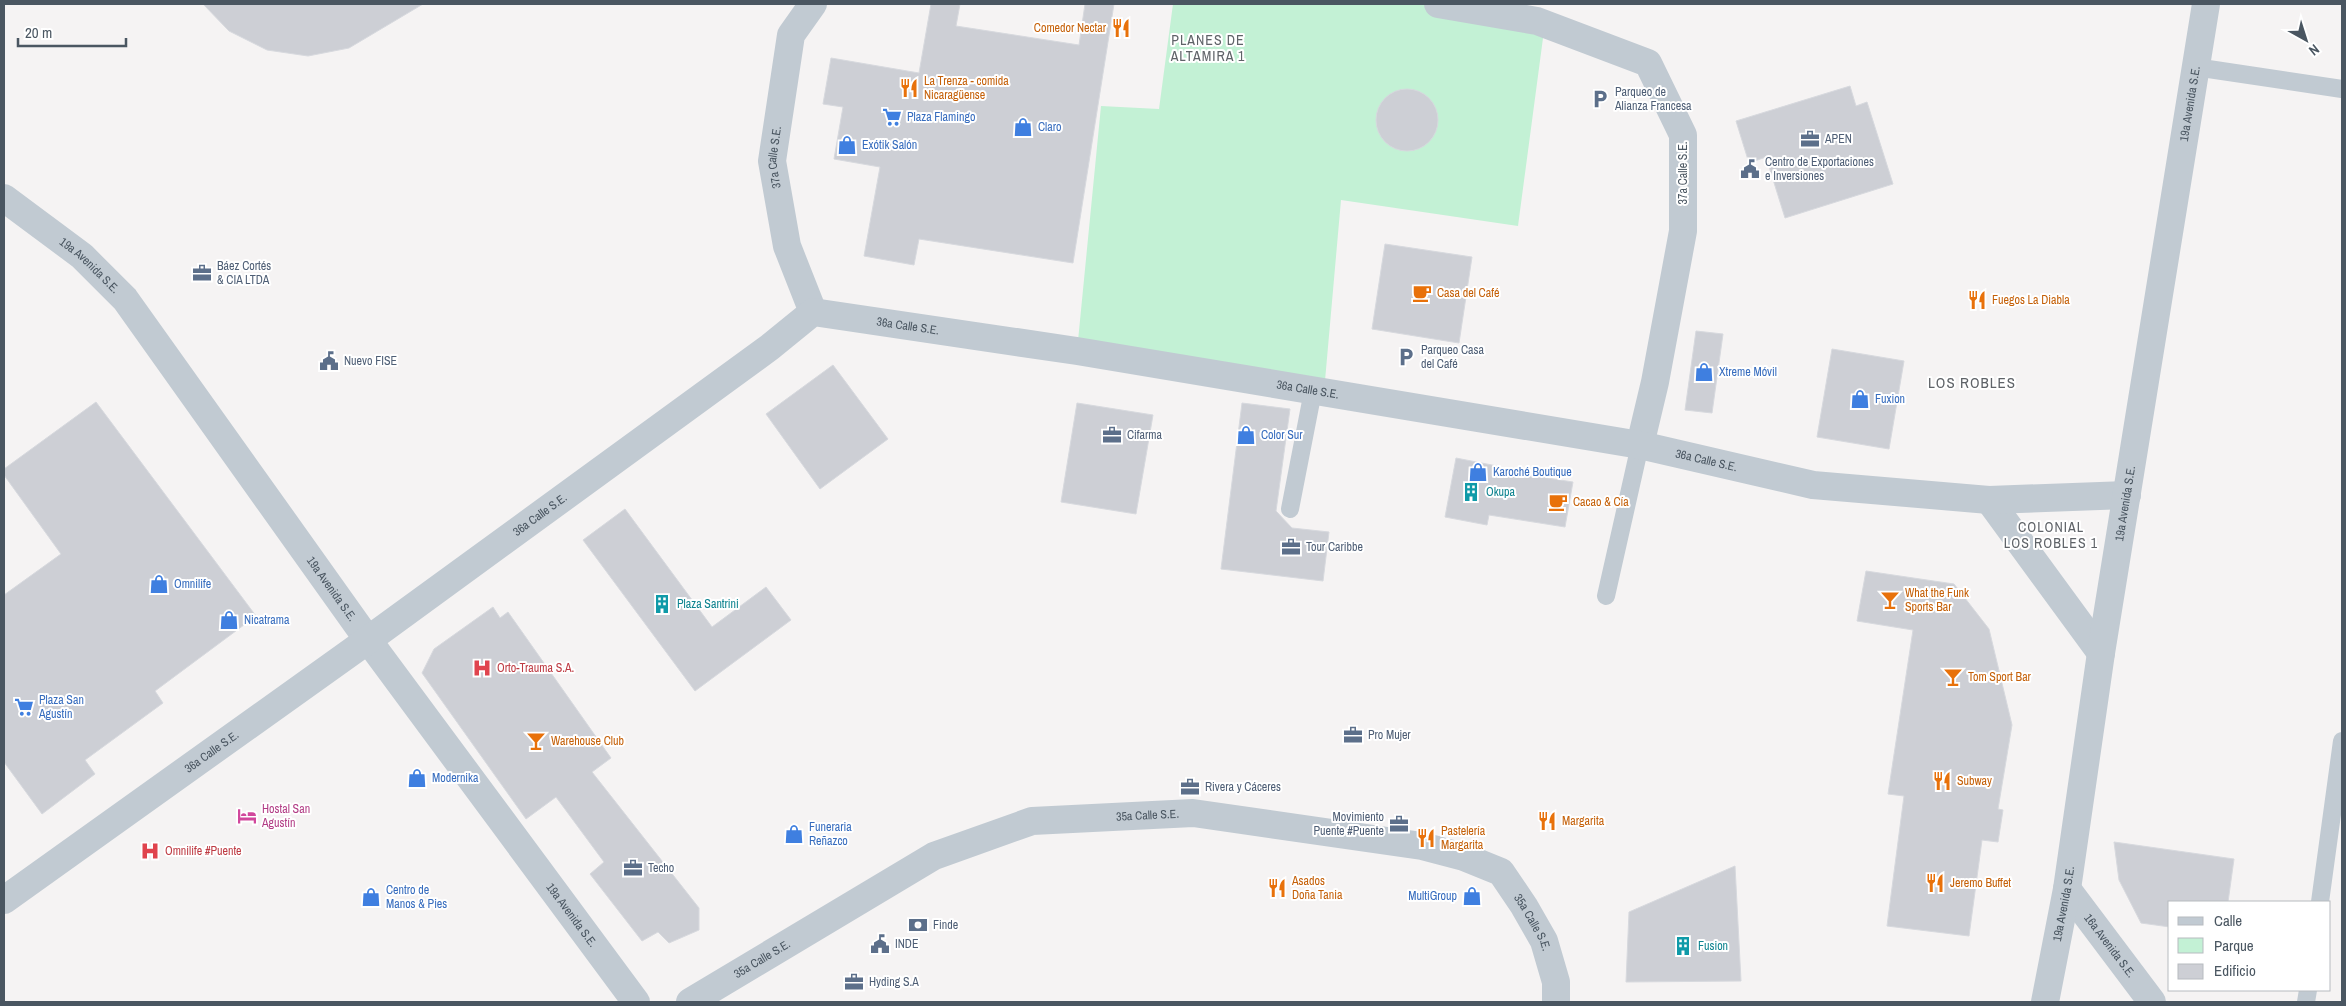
<svg xmlns="http://www.w3.org/2000/svg" width="2346" height="1006" viewBox="0 0 2346 1006" font-family="'Archivo Narrow',sans-serif">
  <style>
    .green { fill: #c3f1d5 }
    .building { fill: #cdcfd5; stroke: #d7d9de }
    .lines { fill: none; stroke-linecap: round; stroke-linejoin: round }
    .service { stroke: #c1cad2; stroke-width: 18 }
    .minor { stroke: #c1cad2; stroke-width: 28 }
    .tertiary { stroke: #c1cad2; stroke-width: 28 }
    .labels { text-anchor: middle; dominant-baseline: central; stroke-width: 4; stroke-linejoin: round; paint-order: stroke }
    .food-label { font-size: 12px; fill: #c56008; stroke: #fff; text-anchor: start }
    .service-label { font-size: 12px; fill: #4e5e75; stroke: #fff; text-anchor: start }
    .street-label { font-size: 12px; fill: #4a5661; stroke: #fff }
    .shop-label { font-size: 12px; fill: #366cbe; stroke: #fff; text-anchor: start }
    .culture-label { font-size: 12px; fill: #0d838f; stroke: #fff; text-anchor: start }
    .health-label { font-size: 12px; fill: #be3a42; stroke: #fff; text-anchor: start }
    .hotel-label { font-size: 12px; fill: #b23c85; stroke: #fff; text-anchor: start }
    .neighbourhood-label { font-size: 14px; letter-spacing: 1px; fill: #5f6368; stroke: #fff }
    .quarter-label { font-size: 15px; letter-spacing: 1px; fill: #5f6368; stroke: #fff }
  </style>
  <rect width="100%" height="100%" fill="#f5f3f3"/>
  <path class="green" d="M1173 4H1435L1545 23 1518 226 1341 200 1324 392 1077 351 1101 106 1159 109Z"/>
  <g class="building">
    <path d="M203 4H423L349 48 308 56 267 50 229 31Z"/>
    <path d="M931 4H960L956 26 1079 45 1085 4H1114L1073 263 919 239 914 265 864 256 880 167 834 159 843 107 823 104 831 58 919 73Z"/>
    <path d="M1850 86 1856 106 1867 102 1893 184 1785 218 1766 157 1749 163 1736 121Z"/>
    <circle cx="1407" cy="120" r="31"/>
    <path d="M1385 244 1472 257 1459 343 1372 329Z"/>
    <path d="M1696 331 1723 334 1712 413 1685 410Z"/>
    <path d="M1832 349 1904 361 1889 449 1817 437Z"/>
    <path d="M833 365 888 439 820 489 766 414Z"/>
    <path d="M96 402 256 616 155 691 163 703 85 760 95 774 42 814 4 762V595L61 554 4 475V469Z"/>
    <path d="M1077 403 1153 415 1136 514 1061 502Z"/>
    <path d="M1242 403 1290 409 1276 511 1292 528 1329 532 1323 581 1221 569Z"/>
    <path d="M1456 458 1497 466 1496 470 1573 482 1565 527 1489 515 1487 525 1445 517Z"/>
    <path d="M625 509 712 627 766 587 791 620 695 691 583 540Z"/>
    <path d="M1866 571 1954 584 1989 629 2012 725 1998 809 2003 810 1998 842 1982 840 1969 936 1887 926 1904 796 1888 794 1913 630 1857 621Z"/>
    <path d="M493 607 500 618 508 612 611 758 592 772 699 908V930L669 943 658 932 642 941 590 874 604 862 556 797 526 819 422 673 434 649Z"/>
    <path d="M2114 842 2234 859 2228 902H2170V927L2141 923 2119 880Z"/>
    <path d="M1735 866 1741 981 1626 982 1629 912Z"/>
  </g>
  <g class="lines">
    <g class="service">
      <path d="M2195 67 2342 89"/>
      <path d="M1290 509 1313 391"/>
      <path d="M1606 596 1640 445"/>
      <path d="M2320 902 2342 741"/>
      <path d="M2306 1002 2308 990"/>
    </g>
    <g class="minor">
      <path d="M1438 4 1537 21 1648 63 1683 135V231L1655 382 1640 445"/>
      <path id="s1" d="M4 198 82 256 125 299 368 640 636 1002"/>
      <path id="s2" d="M813 312 787 246 772 161 791 35 813 4"/>
      <path d="M1989 500 2101 653"/>
      <path id="s3" d="M4 900 368 640 770 347 813 312 1077 351 1640 445 1813 485 1989 500 2127 495"/>
      <path id="s4" d="M690 1002 934 856 1032 821 1193 813 1422 846 1464 857 1501 872 1524 906 1544 941 1556 982V1002"/>
    </g>
    <g class="tertiary">
      <path id="s5" d="M2067 889 2152 1002"/>
      <path id="s6" d="M2045 1002 2067 889 2101 653 2206 4"/>
    </g>
  </g>
  <defs>
    <g id="restaurant-bare" transform="scale(1.5)"><path d="M-5-6h1v4h1v-4h1v4h1v-4h1v5L-1.5 .5V6h-2V.5L-5-1ZM5-6V6H3V1.5H1.5Q1.5-4 5-6Z" fill="#e8710a" stroke="#fff" stroke-width="2.5" paint-order="stroke"/></g>
    <g id="parking-bare" transform="scale(1.5)"><path d="M-3.5-5.5H1a3.5 3.5 0 0 1 0 7H-1V5.5H-3.5ZM-1-3.4V-.6H.8a1.4 1.4 0 0 0 0-2.8Z" fill="#5c6f8a" stroke="#fff" stroke-width="2.5" paint-order="stroke"/></g>
    <g id="supermarket-bare" transform="scale(1.5)"><path d="M-6-5.5h2.5l.6 2H6L4.5 2H-2.5L-4.4-4H-6ZM-1.5 3.2a1.3 1.3 0 1 0 .1 0ZM3 3.2a1.3 1.3 0 1 0 .1 0Z" fill="#3f7fe0" stroke="#fff" stroke-width="2.5" paint-order="stroke"/></g>
    <g id="shop-bare" transform="scale(1.5)"><path d="M-5-2.5h2.3a2.7 3.5 0 0 1 5.4 0H5L5.5 6h-11ZM-1.5-2.5h3a1.5 2.3 0 0 0-3 0Z" fill="#3f7fe0" stroke="#fff" stroke-width="2.5" paint-order="stroke"/></g>
    <g id="office-bare" transform="scale(1.5)"><path d="M-6-3h4V-5.5h4V-3h4V5H-6ZM-1-4.5V-3h2v-1.5ZM-6 0V1H6V0Z" fill="#5c6f8a" stroke="#fff" stroke-width="2.5" paint-order="stroke"/></g>
    <g id="civic-bare" transform="scale(1.5)"><path d="M-.6-6.5H3V-4.5H.6V-3L4-1V1h2V6H-6V1h2V-1L-.6-3ZM-1.2 2.5V6h2.4V2.5Z" fill="#5c6f8a" stroke="#fff" stroke-width="2.5" paint-order="stroke"/></g>
    <g id="cafe-bare" transform="scale(1.5)"><path d="M-5.5-4.5H6V0H3Q3 3.5 0 3.5H-2.5Q-5.5 3.5-5.5 0ZM3-3.2v2h1.7v-2ZM-6 4.5H4V6H-6Z" fill="#e8710a" stroke="#fff" stroke-width="2.5" paint-order="stroke"/></g>
    <g id="building-bare" transform="scale(1.5)"><path d="M-4-6H4V6H1V3H-1V6H-4ZM-2.5-4.3h1.7v1.8h-1.7ZM.8-4.3h1.7v1.8H.8ZM-2.5-1h1.7V.8h-1.7ZM.8-1h1.7V.8H.8Z" fill="#0f9aa8" stroke="#fff" stroke-width="2.5" paint-order="stroke"/></g>
    <g id="bar-bare" transform="scale(1.5)"><path d="M-6-5H6L.8 .8V4.5H3.5V6h-7V4.5H-.8V.8Z" fill="#e8710a" stroke="#fff" stroke-width="2.5" paint-order="stroke"/></g>
    <g id="hospital-bare" transform="scale(1.5)"><path d="M-5-5h3v3.5h4V-5h3V5h-3V1.5h-4V5h-3Z" fill="#e0444e" stroke="#fff" stroke-width="2.5" paint-order="stroke"/></g>
    <g id="hotel-bare" transform="scale(1.5)"><path d="M-6-4.5h1.5V1H6V5H4.5V3h-9V5H-6ZM-4 0a1.8 1.8 0 1 1 3.6 0ZM.5 0V-2.5h3Q6-2.5 6 0Z" fill="#d1479c" stroke="#fff" stroke-width="2.5" paint-order="stroke"/></g>
    <g id="bank-bare" transform="scale(1.5)"><path d="M-6-4H6V4H-6ZM0-2.3a2.3 2.3 0 1 0 0 4.6a2.3 2.3 0 1 0 0-4.6Z" fill="#5c6f8a" stroke="#fff" stroke-width="2.5" paint-order="stroke"/></g>
  </defs>
  <g fill-rule="evenodd">
    <use href="#restaurant-bare" x="1121" y="28"/>
    <use href="#restaurant-bare" x="909" y="88"/>
    <use href="#parking-bare" x="1600" y="99"/>
    <use href="#supermarket-bare" x="892" y="117"/>
    <use href="#shop-bare" x="1023" y="127"/>
    <use href="#office-bare" x="1810" y="139"/>
    <use href="#shop-bare" x="847" y="145"/>
    <use href="#civic-bare" x="1750" y="169"/>
    <use href="#office-bare" x="202" y="273"/>
    <use href="#cafe-bare" x="1422" y="293"/>
    <use href="#restaurant-bare" x="1977" y="300"/>
    <use href="#parking-bare" x="1406" y="357"/>
    <use href="#civic-bare" x="329" y="361"/>
    <use href="#shop-bare" x="1704" y="372"/>
    <use href="#shop-bare" x="1860" y="399"/>
    <use href="#office-bare" x="1112" y="435"/>
    <use href="#shop-bare" x="1246" y="435"/>
    <use href="#shop-bare" x="1478" y="472"/>
    <use href="#building-bare" x="1471" y="492"/>
    <use href="#cafe-bare" x="1558" y="502"/>
    <use href="#office-bare" x="1291" y="547"/>
    <use href="#shop-bare" x="159" y="584"/>
    <use href="#bar-bare" x="1890" y="600"/>
    <use href="#building-bare" x="662" y="604"/>
    <use href="#shop-bare" x="229" y="620"/>
    <use href="#hospital-bare" x="482" y="668"/>
    <use href="#bar-bare" x="1953" y="677"/>
    <use href="#supermarket-bare" x="24" y="707"/>
    <use href="#office-bare" x="1353" y="735"/>
    <use href="#bar-bare" x="536" y="741"/>
    <use href="#shop-bare" x="417" y="778"/>
    <use href="#restaurant-bare" x="1942" y="781"/>
    <use href="#office-bare" x="1190" y="787"/>
    <use href="#hotel-bare" x="247" y="816"/>
    <use href="#restaurant-bare" x="1547" y="821"/>
    <use href="#office-bare" x="1399" y="824"/>
    <use href="#shop-bare" x="794" y="834"/>
    <use href="#restaurant-bare" x="1426" y="838"/>
    <use href="#hospital-bare" x="150" y="851"/>
    <use href="#office-bare" x="633" y="868"/>
    <use href="#restaurant-bare" x="1935" y="883"/>
    <use href="#restaurant-bare" x="1277" y="888"/>
    <use href="#shop-bare" x="1472" y="896"/>
    <use href="#shop-bare" x="371" y="897"/>
    <use href="#bank-bare" x="918" y="925"/>
    <use href="#civic-bare" x="880" y="944"/>
    <use href="#building-bare" x="1683" y="946"/>
    <use href="#office-bare" x="854" y="982"/>
  </g>
  <g class="labels">
    <g class="food-label">
      <text x="1106" y="28" text-anchor="end">Comedor Nectar</text>
      <text x="924" y="81">La Trenza - comida<tspan x="924" dy="14">Nicaragüense</tspan></text>
      <text x="1437" y="293">Casa del Café</text>
      <text x="1992" y="300">Fuegos La Diabla</text>
      <text x="1573" y="502">Cacao &amp; Cía</text>
      <text x="1905" y="593">What the Funk<tspan x="1905" dy="14">Sports Bar</tspan></text>
      <text x="1968" y="677">Tom Sport Bar</text>
      <text x="551" y="741">Warehouse Club</text>
      <text x="1957" y="781">Subway</text>
      <text x="1562" y="821">Margarita</text>
      <text x="1441" y="831">Pastelería<tspan x="1441" dy="14">Margarita</tspan></text>
      <text x="1292" y="881">Asados<tspan x="1292" dy="14">Doña Tania</tspan></text>
      <text x="1950" y="883">Jeremo Buffet</text>
    </g>
    <g class="service-label">
      <text x="1615" y="92">Parqueo de<tspan x="1615" dy="14">Alianza Francesa</tspan></text>
      <text x="1825" y="139">APEN</text>
      <text x="1765" y="162">Centro de Exportaciones<tspan x="1765" dy="14">e Inversiones</tspan></text>
      <text x="217" y="266">Báez Cortés<tspan x="217" dy="14">&amp; CIA LTDA</tspan></text>
      <text x="1421" y="350">Parqueo Casa<tspan x="1421" dy="14">del Café</tspan></text>
      <text x="344" y="361">Nuevo FISE</text>
      <text x="1127" y="435">Cifarma</text>
      <text x="1306" y="547">Tour Caribbe</text>
      <text x="1368" y="735">Pro Mujer</text>
      <text x="1205" y="787">Rivera y Cáceres</text>
      <text x="1384" y="817" text-anchor="end">Movimiento<tspan x="1384" dy="14">Puente #Puente</tspan></text>
      <text x="648" y="868">Techo</text>
      <text x="933" y="925">Finde</text>
      <text x="895" y="944">INDE</text>
      <text x="869" y="982">Hyding S.A</text>
    </g>
    <g class="street-label">
      <text stroke="none"><textPath href="#s6" startOffset="910">19a Avenida S.E.</textPath></text>
      <text stroke="none"><textPath href="#s2" startOffset="161">37a Calle S.E.</textPath></text>
      <text transform="translate(1683 173) rotate(-90)">37a Calle S.E.</text>
      <text stroke="none"><textPath href="#s1" startOffset="109">19a Avenida S.E.</textPath></text>
      <text stroke="none"><textPath href="#s3" startOffset="1096">36a Calle S.E.</textPath></text>
      <text stroke="none"><textPath href="#s3" startOffset="1501">36a Calle S.E.</textPath></text>
      <text stroke="none"><textPath href="#s3" startOffset="1906">36a Calle S.E.</textPath></text>
      <text stroke="none"><textPath href="#s6" startOffset="505">19a Avenida S.E.</textPath></text>
      <text stroke="none"><textPath href="#s3" startOffset="660">36a Calle S.E.</textPath></text>
      <text stroke="none"><textPath href="#s1" startOffset="514">19a Avenida S.E.</textPath></text>
      <text stroke="none"><textPath href="#s3" startOffset="255">36a Calle S.E.</textPath></text>
      <text stroke="none"><textPath href="#s4" startOffset="504">35a Calle S.E.</textPath></text>
      <text stroke="none"><textPath href="#s6" startOffset="100">19a Avenida S.E.</textPath></text>
      <text stroke="none"><textPath href="#s1" startOffset="919">19a Avenida S.E.</textPath></text>
      <text stroke="none"><textPath href="#s4" startOffset="924">35a Calle S.E.</textPath></text>
      <text stroke="none"><textPath href="#s5" startOffset="71">16a Avenida S.E.</textPath></text>
      <text stroke="none"><textPath href="#s4" startOffset="84">35a Calle S.E.</textPath></text>
    </g>
    <g class="shop-label">
      <text x="907" y="117">Plaza Flamingo</text>
      <text x="1038" y="127">Claro</text>
      <text x="862" y="145">Exótik Salón</text>
      <text x="1719" y="372">Xtreme Móvil</text>
      <text x="1875" y="399">Fuxion</text>
      <text x="1261" y="435">Color Sur</text>
      <text x="1493" y="472">Karoché Boutique</text>
      <text x="174" y="584">Omnilife</text>
      <text x="244" y="620">Nicatrama</text>
      <text x="39" y="700">Plaza San<tspan x="39" dy="14">Agustín</tspan></text>
      <text x="432" y="778">Modernika</text>
      <text x="809" y="827">Funeraria<tspan x="809" dy="14">Reñazco</tspan></text>
      <text x="386" y="890">Centro de<tspan x="386" dy="14">Manos &amp; Pies</tspan></text>
      <text x="1457" y="896" text-anchor="end">MultiGroup</text>
    </g>
    <g class="culture-label">
      <text x="1486" y="492">Okupa</text>
      <text x="677" y="604">Plaza Santrini</text>
      <text x="1698" y="946">Fusion</text>
    </g>
    <g class="health-label">
      <text x="497" y="668">Orto-Trauma S.A.</text>
      <text x="165" y="851">Omnilife #Puente</text>
    </g>
    <g class="hotel-label">
      <text x="262" y="809">Hostal San<tspan x="262" dy="14">Agustín</tspan></text>
    </g>
    <g class="neighbourhood-label">
      <text x="1208" y="40">PLANES DE<tspan x="1208" dy="16">ALTAMIRA 1</tspan></text>
      <text x="2051" y="527">COLONIAL<tspan x="2051" dy="16">LOS ROBLES 1</tspan></text>
    </g>
    <g class="quarter-label">
      <text x="1972" y="382">LOS ROBLES</text>
    </g>
  </g>
  <rect width="2346" height="1006" fill="none" stroke="#4a5661" stroke-width="10"/>
  <rect x="2168" y="901" width="162" height="90" fill="#ffffff" stroke="#b7bbc0"/>
  <rect x="2178" y="917" width="25" height="8" fill="#c1cad2" stroke="#b7bbc0"/>
  <text x="2214" y="926" font-size="15" fill="#4a5661">Calle</text>
  <rect x="2178" y="938" width="25" height="15" fill="#c3f1d5" stroke="#b7bbc0"/>
  <text x="2214" y="951" font-size="15" fill="#4a5661">Parque</text>
  <rect x="2178" y="964" width="25" height="15" fill="#cdcfd5" stroke="#b7bbc0"/>
  <text x="2214" y="976" font-size="15" fill="#4a5661">Edificio</text>
  <g transform="translate(2306 40) rotate(141)" stroke="#ffffff" stroke-width="4" paint-order="stroke">
  <path d="M0-4L9 19L0 12L-9 19Z" fill="#4a5661"/>
  <text y="-8" font-size="14" font-weight="bold" text-anchor="middle" fill="#4a5661">N</text>
  </g>
  <path d="M18 38v8h108v-8" fill="none" stroke="#4a5661" stroke-width="2.5"/>
  <text x="25" y="38" font-size="15" fill="#4a5661" stroke="#ffffff" stroke-width="4" paint-order="stroke">20 m</text>
</svg>
